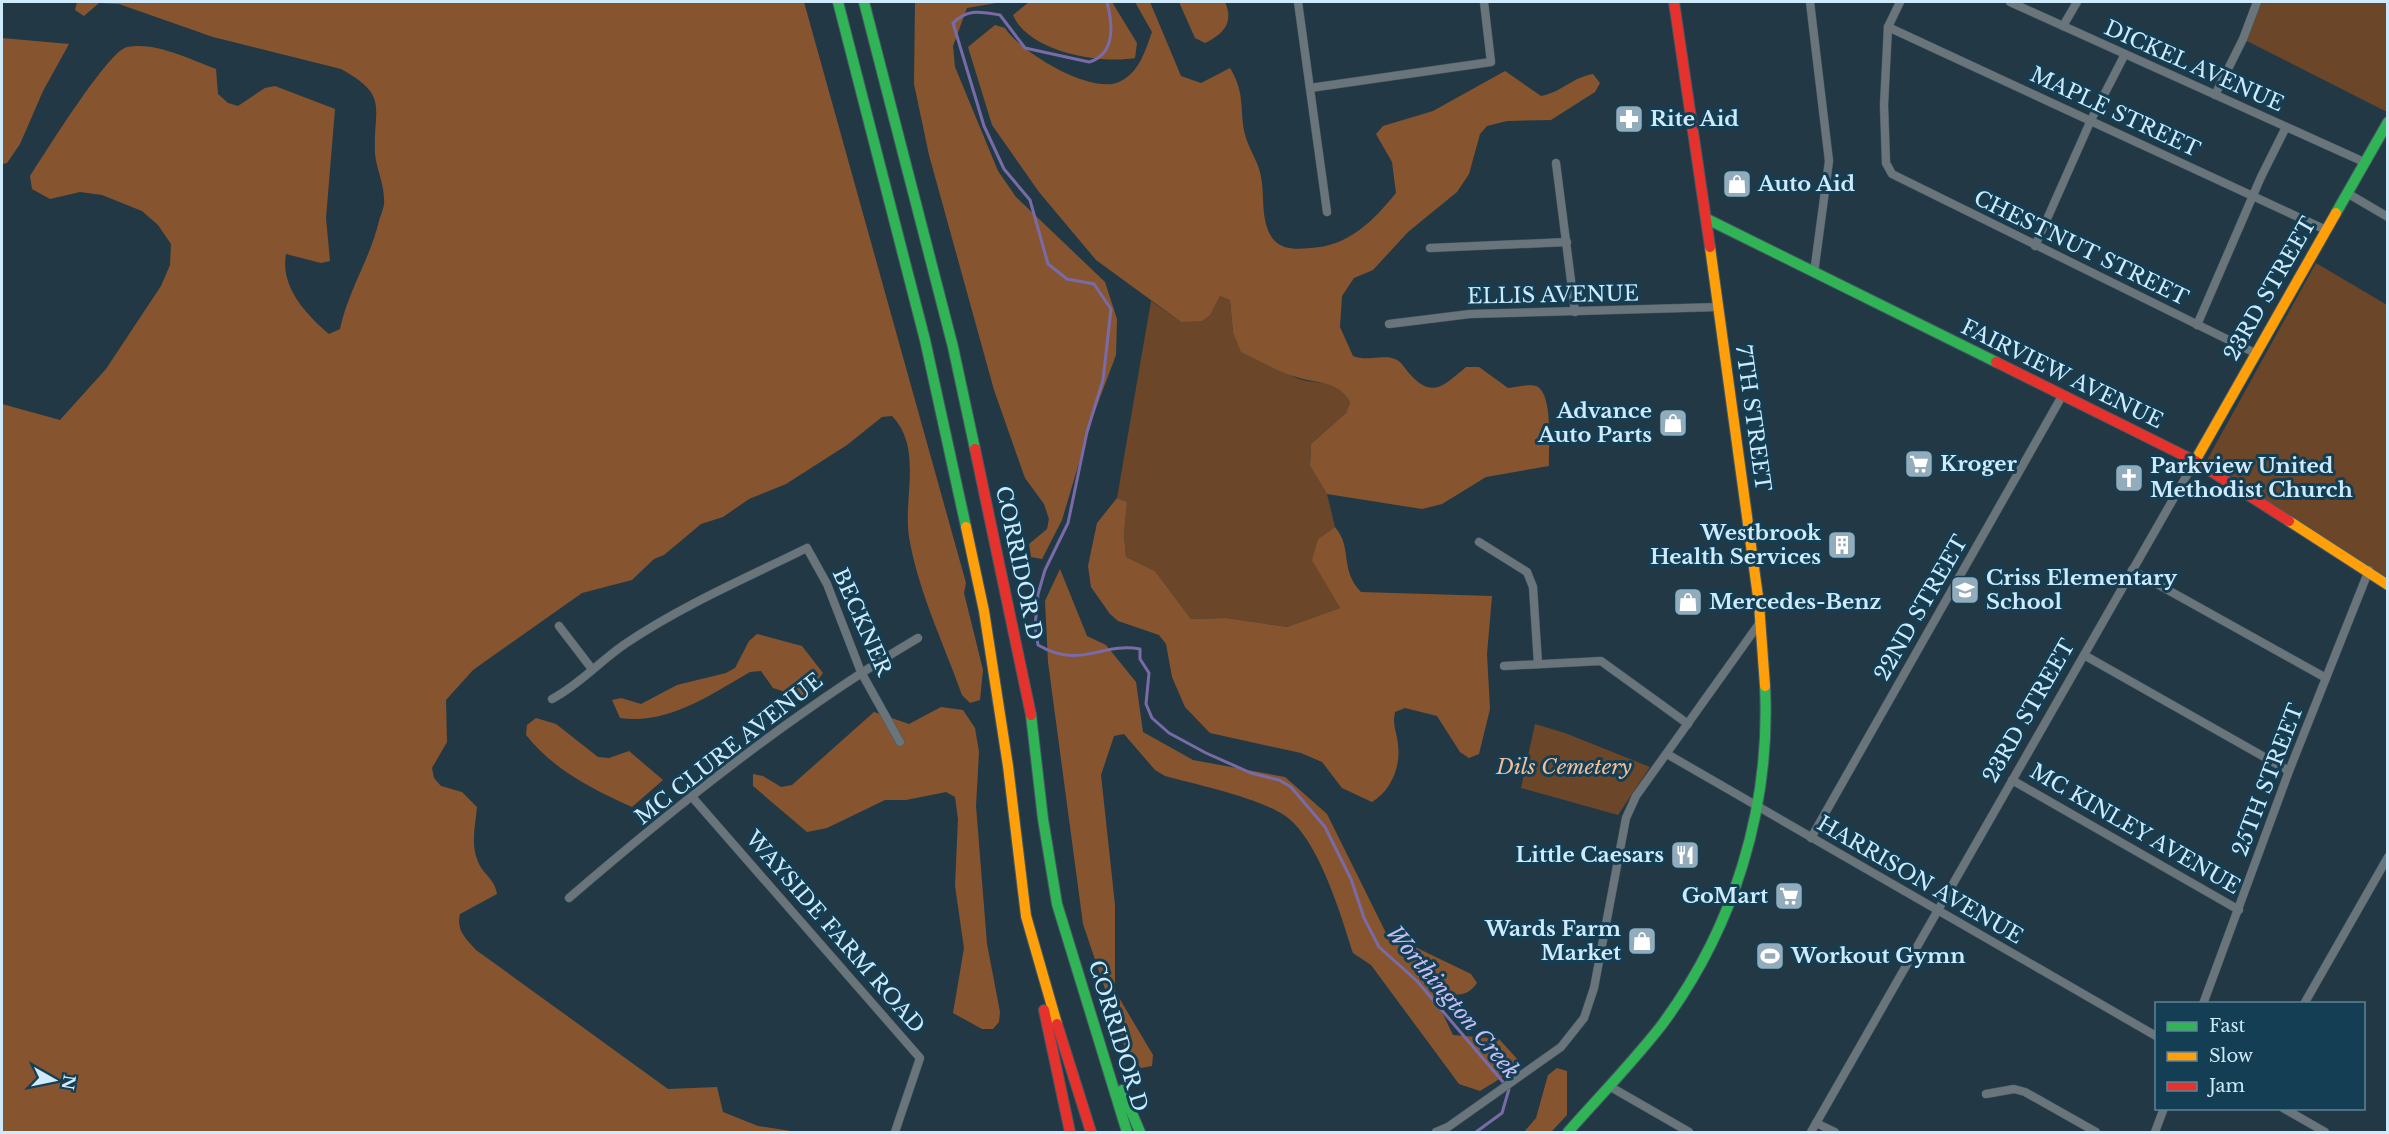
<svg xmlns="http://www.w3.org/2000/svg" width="2389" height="1134" viewBox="0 0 2389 1134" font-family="'Libre Baskerville',serif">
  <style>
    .green { fill: #6c4628 }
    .forest { fill: #86552f }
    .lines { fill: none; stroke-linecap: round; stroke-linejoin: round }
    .stream { stroke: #796ba7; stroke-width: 3 }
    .street-casing { stroke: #435863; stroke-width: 9 }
    .fast-casing { stroke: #435863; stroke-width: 12 }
    .slow-casing { stroke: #435863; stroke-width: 12 }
    .jam-casing { stroke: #435863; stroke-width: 12 }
    .street { stroke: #6a747b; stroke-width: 8 }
    .fast { stroke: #30b455; stroke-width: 10 }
    .slow { stroke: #ff9f0a; stroke-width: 10 }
    .jam { stroke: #e5322d; stroke-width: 10 }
    .labels { text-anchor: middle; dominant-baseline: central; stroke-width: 6; stroke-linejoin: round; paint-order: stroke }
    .street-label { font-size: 21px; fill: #ceeafb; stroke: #133e54 }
    .poi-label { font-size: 21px; font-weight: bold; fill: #ceeafb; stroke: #133e54; text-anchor: start }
    .park-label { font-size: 21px; font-style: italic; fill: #f3be9a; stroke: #133e54 }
    .water-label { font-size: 22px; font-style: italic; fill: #c9bcf3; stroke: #133e54 }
  </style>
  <rect width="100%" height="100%" fill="#223945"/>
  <g class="green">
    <path d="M2262 2H2387V112L2243 39Z"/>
    <path d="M2316 263 2387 305V581L2207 460Z"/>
    <path d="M1220 296 1230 300 1233 332C1252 346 1272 366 1294 377 1315 387 1335 375 1350 402L1346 413 1311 444 1310 466 1327 494 1335 527 1318 539 1313 560 1340 608 1287 627 1226 618 1191 619 1155 571 1126 557 1124 535 1127 502 1117 498 1151 301 1181 322 1210 314Z"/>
    <path d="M1535 724 1565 733 1650 767 1618 815 1521 788Z"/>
  </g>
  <g class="forest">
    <path d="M77 2H804L966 583 964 593 983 670 980 700 970 703 962 695C944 644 918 591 909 537 903 498 923 448 892 416L882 417 847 445 786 484 749 499 723 517 701 524 664 555 654 559 632 580 582 593 473 670 446 700 447 742 432 768 434 778 441 786 462 792 477 807C475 829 469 849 482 869 489 878 495 882 497 894L460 914C456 930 465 938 476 950L668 1089 717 1087 723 1112 758 1126 797 1132H2V404L60 420 106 369 161 286 170 265 171 244 158 225 142 211 102 195 80 192 50 199 32 189 30 176C44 155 108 51 127 47 156 42 189 59 216 69L218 94 228 103 238 106 265 88 275 86 335 109 326 218 330 261 321 263 286 254C280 287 306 314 329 334L340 329C348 291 370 259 379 221 381 214 385 206 384 199 384 183 376 168 375 153 373 107 390 96 341 69L213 37 119 4 99 3 84 16 75 10Z"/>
    <path d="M915 2H1002L967 8 953 46 955 67 998 171 1016 197 1105 282 1117 319 1116 355 1093 416 1062 520 1042 559 1031 557 1029 544 1047 529 1049 519 1044 504 1025 478 994 390 929 155 914 84Z"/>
    <path d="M1029 2H1112L1137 43 1135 58C1099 64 1029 52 1013 15Z"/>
    <path d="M1135 2H1150L1181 76 1201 83 1230 68C1247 96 1238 111 1246 138 1250 151 1259 163 1261 177 1265 197 1260 221 1273 239 1283 251 1298 249 1311 248 1349 246 1373 221 1396 193L1392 162 1376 134 1383 126 1433 111 1505 71 1541 96C1560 93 1573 77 1593 74L1600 83 1595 92 1551 120 1507 121 1487 126 1480 134 1469 174 1457 192 1408 232 1373 270 1354 278 1342 296 1340 327 1353 356C1368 362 1381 354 1395 359 1401 361 1404 367 1408 372 1432 400 1443 386 1466 367H1479L1508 388C1516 387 1529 384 1536 386 1554 393 1548 449 1549 466L1486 477 1442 504 1422 509 1327 494 1310 466 1311 444 1346 413 1350 402C1337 379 1315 384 1293 376 1275 370 1258 360 1241 352L1233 332 1230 300 1220 296 1210 315 1202 321 1181 322 1096 260 1039 192 992 125 968 47 995 25 1005 28C1020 52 1094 97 1121 81 1140 71 1145 51 1152 32Z"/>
    <path d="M1179 2H1225C1234 22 1224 34 1205 43L1195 38Z"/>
    <path d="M2 38 69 44 43 91 20 144 7 163 2 164Z"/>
    <path d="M1117 498 1127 502 1124 535 1126 557 1155 571 1191 619 1226 618 1287 627 1340 608 1312 560 1318 539 1335 527C1353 548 1339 569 1361 592L1492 596 1487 654 1490 709 1479 754 1469 758 1460 752 1437 716 1405 708 1395 712C1392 725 1397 732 1398 745 1401 766 1391 791 1372 802L1342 788 1322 762 1301 753 1210 733 1185 707 1172 677 1166 644 1159 635 1118 621 1110 614 1091 587 1088 566 1097 523Z"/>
    <path d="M1060 569 1087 636 1106 645 1136 682 1143 732 1193 760 1285 777 1327 814 1386 933 1471 974 1477 983C1465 1001 1450 993 1432 991L1453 1035 1499 1039 1520 1062 1514 1070 1480 1091 1459 1084 1371 965 1353 953C1341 915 1318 837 1284 815 1256 797 1198 785 1165 776L1155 770 1124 734 1114 736 1101 775 1115 905V991L1153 1055 1152 1066 1141 1068 1126 1051 1083 924 1048 662 1045 601Z"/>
    <path d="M757 634 802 646 823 673 804 698 773 688 761 671 750 672C710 695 668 725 620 718L612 700 621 698 641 704 677 685 726 673 735 668 749 641Z"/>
    <path d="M941 707 963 710 975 728 979 752 976 806 987 944 1000 1012 999 1022 993 1029H982L953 1013 964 948 955 886 958 819 955 797 946 792 906 800H885L827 828 807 832 753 786V774L763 776 781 787 792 785 874 712 909 724Z"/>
    <path d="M536 718 556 724 598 757 609 758 629 751 663 780 632 807C592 789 554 770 526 735L527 725Z"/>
    <path d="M1557 1068 1567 1071V1115L1551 1132H1524L1536 1118 1548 1075Z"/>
  </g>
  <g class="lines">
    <path class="stream" d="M1107 2C1113 25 1116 54 1089 62L1025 48 1000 15C981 12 968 8 953 23L984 126 1004 169 1030 200 1048 264 1067 279 1094 284 1111 309 1103 380 1087 432 1068 523 1045 570 1038 594 1035 627 1038 645C1081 670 1100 642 1140 649V659L1149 673 1146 704 1152 718 1169 733 1206 753 1251 773 1279 780 1291 787 1325 827 1351 879 1364 918 1379 947 1417 981 1509 1089 1502 1113 1476 1132"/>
    <g class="street-casing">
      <g id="street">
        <path d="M1298 2 1327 212"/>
        <path d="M1810 2 1829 161 1814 273"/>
        <path d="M1900 2 1888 27 1884 105 1886 163 1892 174 2255 353"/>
        <path d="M2010 2 2364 162"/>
        <path d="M2063 26 2077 2"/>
        <path d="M1888 27 2326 230"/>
        <path d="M1310 88 1491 62 1484 2"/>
        <path d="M2215 95 2243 39 2257 2"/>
        <path d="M1556 163 1575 312"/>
        <path d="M2347 193 2388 217"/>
        <path d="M2035 246 2091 120 2125 54"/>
        <path d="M1430 248 1567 242"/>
        <path d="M1389 324 1470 314 1719 307"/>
        <path d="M2197 325 2261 177 2286 127"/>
        <path d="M1479 542 1527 572 1533 587 1538 664"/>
        <path d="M2132 570 2326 678"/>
        <path d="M559 626 592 669"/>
        <path d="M2084 655 2289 771"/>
        <path d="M1504 666 1601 661 1688 724"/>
        <path d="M552 699C579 685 600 661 625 644 681 606 746 578 807 548L827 584 861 672 900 742"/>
        <path d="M1667 754 2156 1036"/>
        <path d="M2012 780 2239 910"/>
        <path d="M693 798 920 1058 895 1132"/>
        <path d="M1811 838 2062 396"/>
        <path d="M569 898C677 805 796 710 918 638"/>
        <path d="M2203 1004 2289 771 2369 570"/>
        <path d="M2304 1004 2388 857"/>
        <path d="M1609 1086 1689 1132"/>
        <path d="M1986 1094 2014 1089 2025 1092 2096 1132"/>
        <path d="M2283 1108 2325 1132"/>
        <path d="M1816 1123 1835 1132"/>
        <path d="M1436 1132 1448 1127 1561 1047 1584 1018 1594 988 1626 818 1636 796 1761 621"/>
        <path d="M1811 1132 2195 461"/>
        <path d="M2155 1132 2164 1108"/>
      </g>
    </g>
    <g class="fast-casing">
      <g id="fast">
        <path d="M838 2 925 340 966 527"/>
        <path d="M864 2 953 347 975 449"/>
        <path d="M2336 213 2388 122"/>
        <path d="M1707 219 1996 362"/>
        <path d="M1031 715 1043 819 1057 904 1127 1132"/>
        <path d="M1122 1090 1140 1132"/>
        <path d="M1568 1132C1599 1097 1632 1063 1661 1026 1734 928 1771 808 1765 686"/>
      </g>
    </g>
    <g class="slow-casing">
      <g id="slow">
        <path d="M1710 247 1759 604 1765 686"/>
        <path d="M2195 461 2336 213"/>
        <path d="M2289 521 2388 585"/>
        <path d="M966 527 984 611 1008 766 1026 916 1057 1024"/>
      </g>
    </g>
    <g class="jam-casing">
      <g id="jam">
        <path d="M1674 2 1710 247"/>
        <path d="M1996 362 2195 461 2289 521"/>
        <path d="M975 449 1031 715"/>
        <path d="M1044 1010 1070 1132"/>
        <path d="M1057 1024 1091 1132"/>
      </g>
    </g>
    <use href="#street" class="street"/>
    <use href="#fast" class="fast"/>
    <use href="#slow" class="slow"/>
    <use href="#jam" class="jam"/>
  </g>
  <defs>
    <g id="pharmacy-square" transform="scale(1.5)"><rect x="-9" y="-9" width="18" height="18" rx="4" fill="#92acbb" stroke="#133e54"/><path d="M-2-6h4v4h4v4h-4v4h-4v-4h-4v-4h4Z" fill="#fff"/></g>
    <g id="shop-square" transform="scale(1.5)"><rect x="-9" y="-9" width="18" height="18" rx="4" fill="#92acbb" stroke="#133e54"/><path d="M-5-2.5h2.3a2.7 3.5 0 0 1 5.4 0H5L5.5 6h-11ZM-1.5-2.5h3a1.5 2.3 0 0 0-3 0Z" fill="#fff"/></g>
    <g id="supermarket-square" transform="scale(1.5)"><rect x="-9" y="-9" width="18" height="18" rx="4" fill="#92acbb" stroke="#133e54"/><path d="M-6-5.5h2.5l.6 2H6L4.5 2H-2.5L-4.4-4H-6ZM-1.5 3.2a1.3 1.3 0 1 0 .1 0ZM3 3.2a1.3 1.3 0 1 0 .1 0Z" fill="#fff"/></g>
    <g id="church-square" transform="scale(1.5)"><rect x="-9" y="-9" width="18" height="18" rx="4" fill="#92acbb" stroke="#133e54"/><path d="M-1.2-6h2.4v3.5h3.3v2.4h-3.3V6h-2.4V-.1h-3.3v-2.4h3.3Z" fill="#fff"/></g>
    <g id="building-square" transform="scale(1.5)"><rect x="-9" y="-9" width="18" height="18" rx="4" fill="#92acbb" stroke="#133e54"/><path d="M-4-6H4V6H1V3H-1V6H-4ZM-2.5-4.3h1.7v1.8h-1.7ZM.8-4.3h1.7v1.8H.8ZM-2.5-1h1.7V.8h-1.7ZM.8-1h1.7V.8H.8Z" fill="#fff"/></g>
    <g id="school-square" transform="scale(1.5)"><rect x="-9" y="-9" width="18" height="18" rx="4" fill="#92acbb" stroke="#133e54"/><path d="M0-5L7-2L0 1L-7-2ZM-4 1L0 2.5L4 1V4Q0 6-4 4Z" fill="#fff"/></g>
    <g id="restaurant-square" transform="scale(1.5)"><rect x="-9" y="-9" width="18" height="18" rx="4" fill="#92acbb" stroke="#133e54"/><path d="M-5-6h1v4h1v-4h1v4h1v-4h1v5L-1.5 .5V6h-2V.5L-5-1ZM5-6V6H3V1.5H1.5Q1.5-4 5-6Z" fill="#fff"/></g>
    <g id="stadium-square" transform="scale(1.5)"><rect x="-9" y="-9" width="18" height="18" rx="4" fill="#92acbb" stroke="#133e54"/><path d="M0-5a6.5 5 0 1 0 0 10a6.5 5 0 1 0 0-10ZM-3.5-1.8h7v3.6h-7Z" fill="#fff"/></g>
  </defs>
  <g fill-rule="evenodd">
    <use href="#pharmacy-square" x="1629" y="119"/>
    <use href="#shop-square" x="1737" y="184"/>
    <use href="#shop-square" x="1673" y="423"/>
    <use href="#supermarket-square" x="1919" y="464"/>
    <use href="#church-square" x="2129" y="478"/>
    <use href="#building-square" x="1842" y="545"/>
    <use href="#school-square" x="1965" y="590"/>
    <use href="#shop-square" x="1688" y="602"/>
    <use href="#restaurant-square" x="1685" y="855"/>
    <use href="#supermarket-square" x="1789" y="896"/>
    <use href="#shop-square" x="1642" y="941"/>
    <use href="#stadium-square" x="1770" y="956"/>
  </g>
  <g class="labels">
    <g class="street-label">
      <text transform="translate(2194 66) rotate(24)">DICKEL AVENUE</text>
      <text transform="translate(2115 112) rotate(25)">MAPLE STREET</text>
      <text transform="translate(2081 248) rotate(26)">CHESTNUT STREET</text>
      <text transform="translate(2270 289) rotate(-60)">23RD STREET</text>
      <text transform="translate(1553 295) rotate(-1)">ELLIS AVENUE</text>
      <text transform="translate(2062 374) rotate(26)">FAIRVIEW AVENUE</text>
      <text transform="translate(1753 418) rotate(82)">7TH STREET</text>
      <text transform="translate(1019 563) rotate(78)">CORRIDOR D</text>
      <text transform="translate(1921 608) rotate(-60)">22ND STREET</text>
      <text transform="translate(862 622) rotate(66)">BECKNER</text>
      <text transform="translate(2029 711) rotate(-60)">23RD STREET</text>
      <text transform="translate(729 749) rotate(-38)">MC CLURE AVENUE</text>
      <text transform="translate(2268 780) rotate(-69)">25TH STREET</text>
      <text transform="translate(2135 829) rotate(30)">MC KINLEY AVENUE</text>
      <text transform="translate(1920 880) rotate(30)">HARRISON AVENUE</text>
      <text transform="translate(835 932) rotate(49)">WAYSIDE FARM ROAD</text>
      <text transform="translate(1118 1036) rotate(73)">CORRIDOR D</text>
    </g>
    <g class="poi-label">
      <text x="1650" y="119">Rite Aid</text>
      <text x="1758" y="184">Auto Aid</text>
      <text x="1652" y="411" text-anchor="end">Advance<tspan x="1652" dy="24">Auto Parts</tspan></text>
      <text x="1940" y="464">Kroger</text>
      <text x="2150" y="466">Parkview United<tspan x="2150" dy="24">Methodist Church</tspan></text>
      <text x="1821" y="533" text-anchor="end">Westbrook<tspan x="1821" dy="24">Health Services</tspan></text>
      <text x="1986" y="578">Criss Elementary<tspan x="1986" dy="24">School</tspan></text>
      <text x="1709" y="602">Mercedes-Benz</text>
      <text x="1664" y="855" text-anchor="end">Little Caesars</text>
      <text x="1768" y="896" text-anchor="end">GoMart</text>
      <text x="1621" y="929" text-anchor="end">Wards Farm<tspan x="1621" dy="24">Market</tspan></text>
      <text x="1791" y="956">Workout Gymn</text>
    </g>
    <g class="park-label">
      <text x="1564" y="767">Dils Cemetery</text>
    </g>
    <g class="water-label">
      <text transform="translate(1453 1002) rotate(50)">Worthington Creek</text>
    </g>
  </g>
  <rect width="2389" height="1134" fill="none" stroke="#ceeafb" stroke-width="6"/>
  <rect x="2155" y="1002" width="210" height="108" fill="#133e54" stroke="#5e8397" stroke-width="1.5"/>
  <rect x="2167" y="1022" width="30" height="9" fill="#30b455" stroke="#5e8397" stroke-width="1.5"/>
  <text x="2209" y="1032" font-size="18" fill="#ceeafb">Fast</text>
  <rect x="2167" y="1052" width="30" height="9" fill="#ff9f0a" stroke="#5e8397" stroke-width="1.5"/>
  <text x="2209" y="1062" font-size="18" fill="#ceeafb">Slow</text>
  <rect x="2167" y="1082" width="30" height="9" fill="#e5322d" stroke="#5e8397" stroke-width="1.5"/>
  <text x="2209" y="1092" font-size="18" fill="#ceeafb">Jam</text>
  <g transform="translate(54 1080) rotate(99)" stroke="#133e54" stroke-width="4.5" paint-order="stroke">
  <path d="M0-4.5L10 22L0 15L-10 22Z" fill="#ceeafb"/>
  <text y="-9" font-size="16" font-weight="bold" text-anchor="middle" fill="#ceeafb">N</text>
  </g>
</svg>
